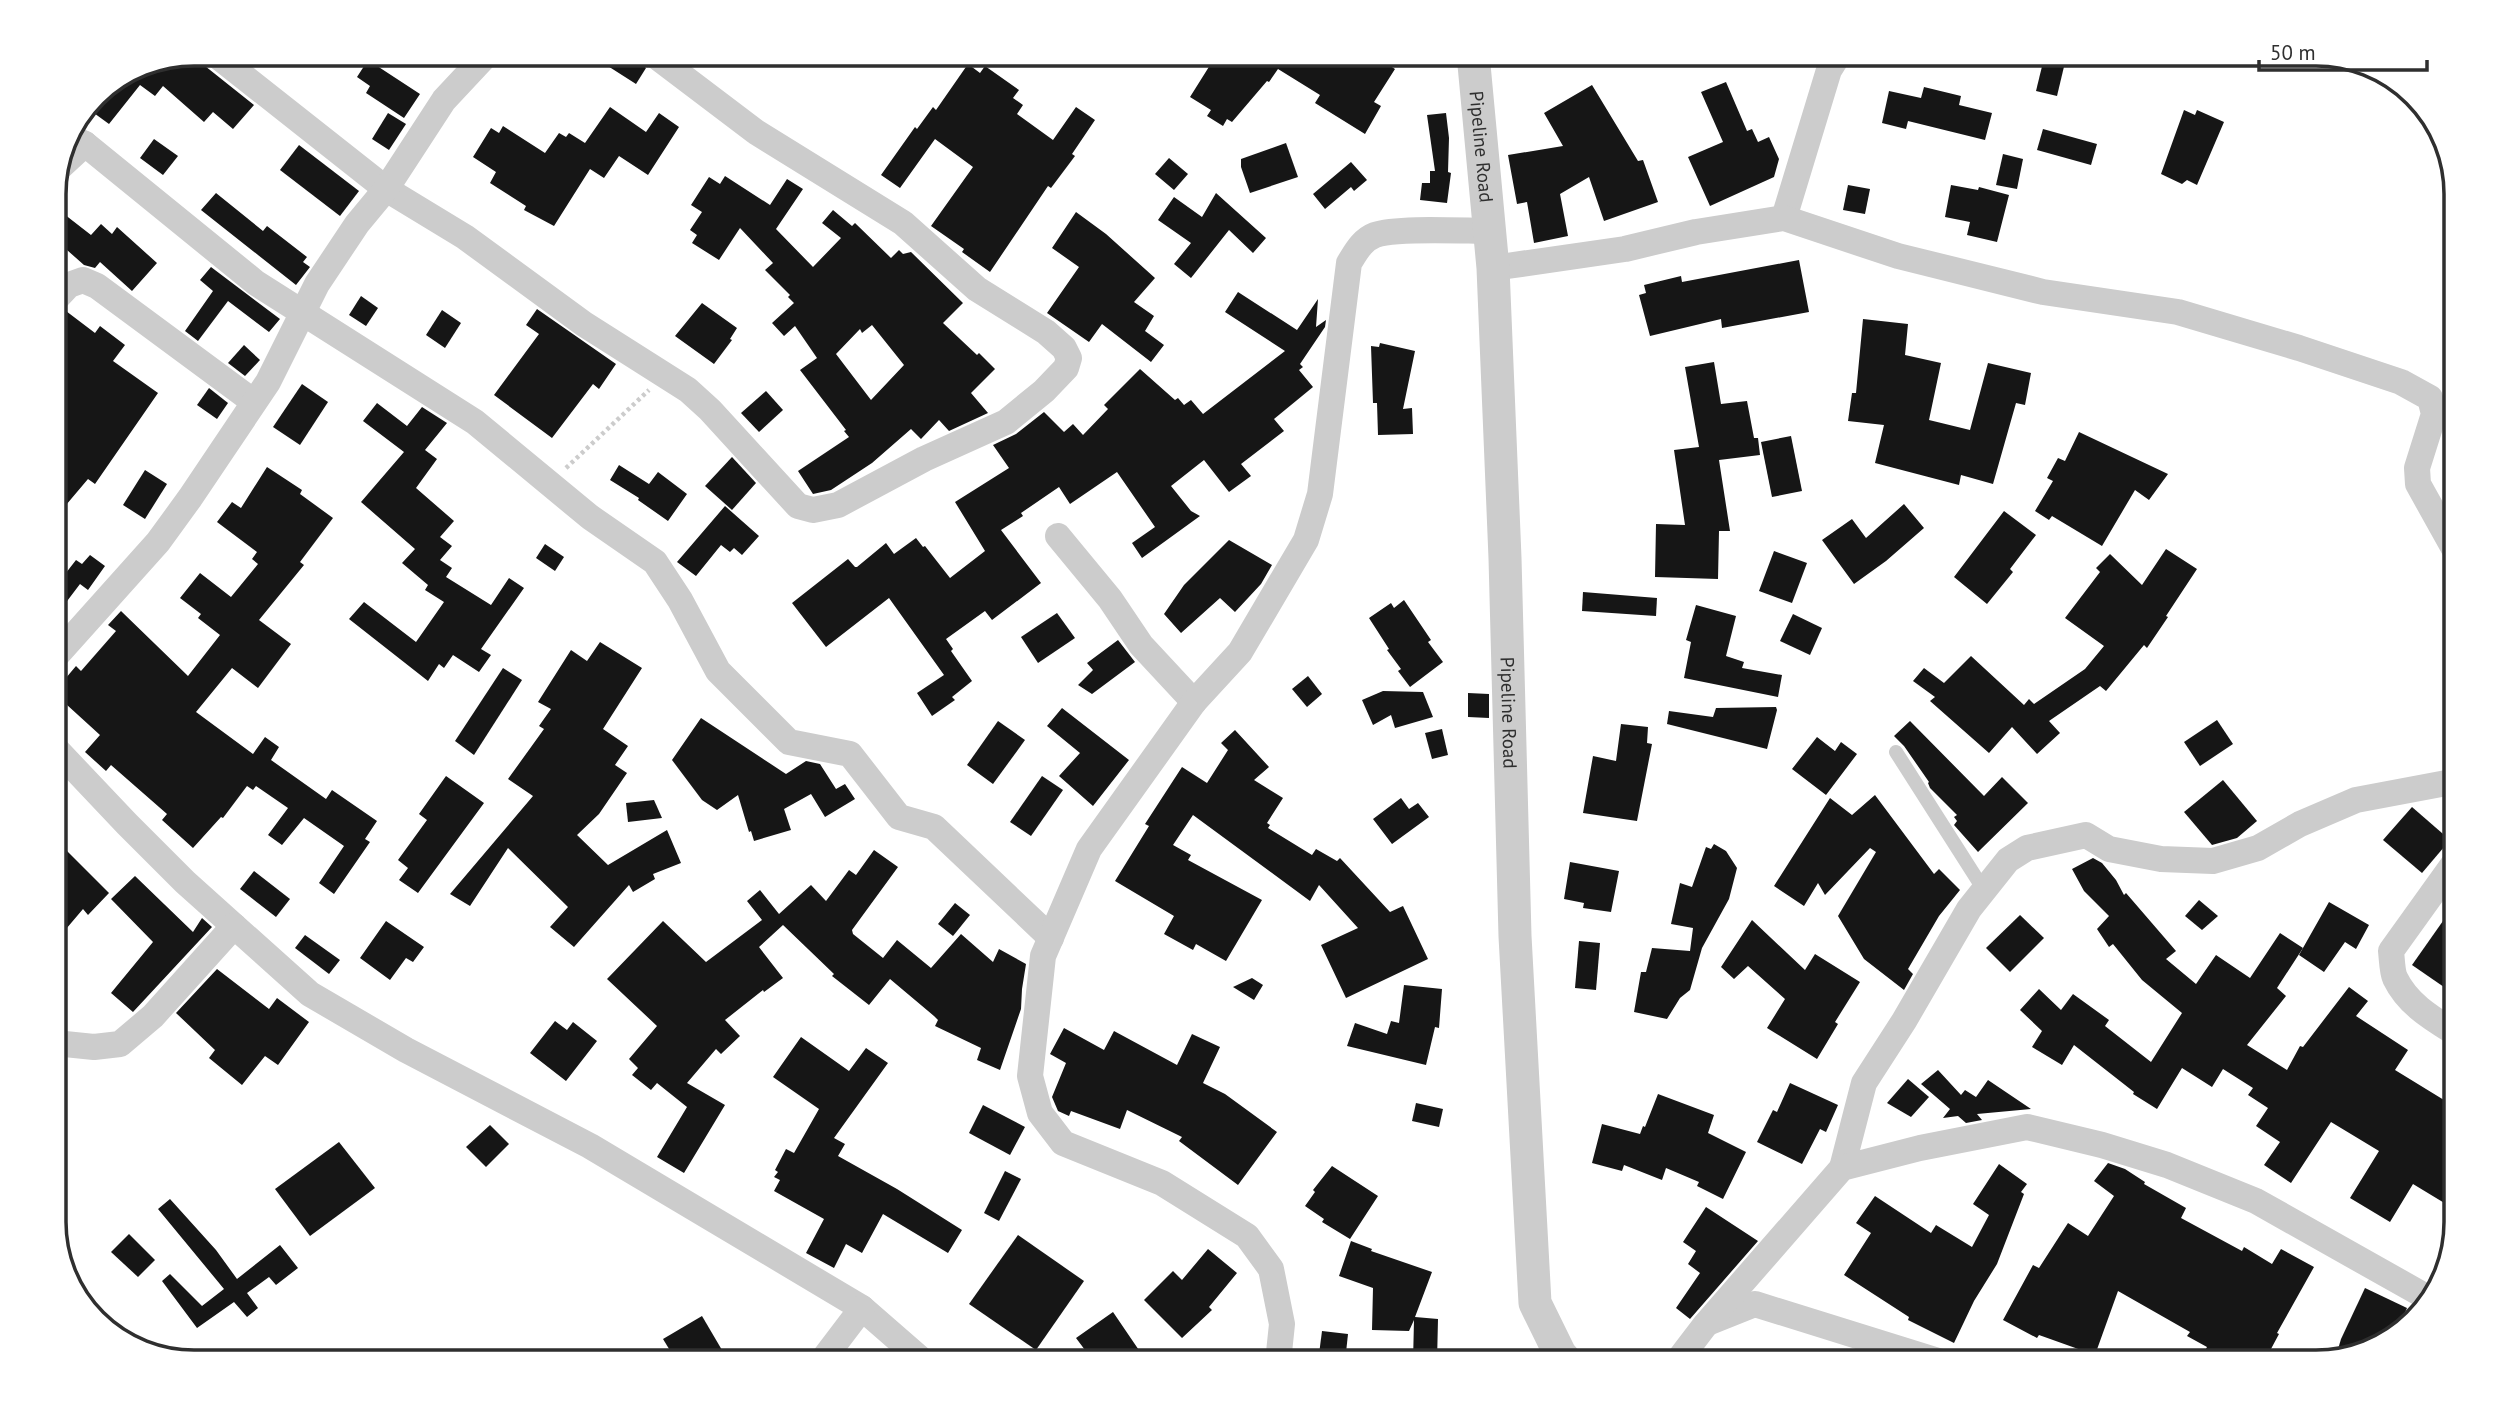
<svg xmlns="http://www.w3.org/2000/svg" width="2511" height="1416" viewBox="0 0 2511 1416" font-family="'PT Sans',sans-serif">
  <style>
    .building { fill: #161616; fill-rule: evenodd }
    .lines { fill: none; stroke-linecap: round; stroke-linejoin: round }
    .path { stroke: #ccc; stroke-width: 4.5; stroke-dasharray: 3.5 3.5; stroke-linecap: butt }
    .service { stroke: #ccc; stroke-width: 14 }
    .minor { stroke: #ccc; stroke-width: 26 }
    .tertiary { stroke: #ccc; stroke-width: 33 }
    .labels { text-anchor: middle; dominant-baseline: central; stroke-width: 7; stroke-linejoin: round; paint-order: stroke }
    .street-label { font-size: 19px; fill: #2f2f2f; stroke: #fff }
    .rim { fill: none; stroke: #2f2f2f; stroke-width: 3.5 }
  </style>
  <rect width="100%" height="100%" fill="#fff"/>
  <g class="building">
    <path d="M196 54 205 66 254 105 233 129 213 112 204 122 163 86 155 96 140 85 109 124 87 108 96 95 141 65Z"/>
    <path d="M589 54H637L639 61 646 68 636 84Z"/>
    <path d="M1217 54H1359L1373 63 1376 57 1395 69 1374 102 1381 106 1365 134 1315 103 1320 95 1278 69 1269 82 1267 81 1232 122 1227 119 1223 126 1207 116 1211 110 1190 97Z"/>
    <path d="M2045 54H2067L2057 96 2036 91Z"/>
    <path d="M368 60 420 94 404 118 366 93 370 86 357 77Z"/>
    <path d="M968 64 980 73 985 66 1019 90 1013 98 1023 105 1017 114 1053 140 1076 107 1095 120 1072 154 1075 156 1051 188 1048 186 990 272 962 252 964 249 931 226 973 167 935 139 900 188 881 175 915 127 917 129 933 107 936 110Z"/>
    <path d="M1726 82 1747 131 1752 129 1758 142 1769 137 1779 159 1774 177 1710 206 1688 157 1723 142 1701 92Z"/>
    <path d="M1592 85 1638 161 1643 160 1658 202 1604 221 1589 177 1560 194 1568 236 1534 243 1527 202 1517 204 1508 155 1563 146 1544 113Z"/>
    <path d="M1924 87 1961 96 1959 105 1992 113 1985 140 1908 121 1906 129 1882 123 1889 91 1921 98Z"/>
    <path d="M610 107 646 132 659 113 679 127 648 175 619 156 604 178 590 169 554 226 524 210 526 206 490 183 496 172 473 157 491 128 499 133 503 126 545 153 559 133 566 137 569 133 585 143Z"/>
    <path d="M2184 110 2195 115 2197 110 2224 122 2197 185 2187 180 2182 184 2161 174Z"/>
    <path d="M388 113 406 124 389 150 372 139Z"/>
    <path d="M1446 113 1449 138 1448 172 1451 173 1447 203 1420 200 1422 183H1430V171H1435L1427 115Z"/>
    <path d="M2043 129 2097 144 2091 165 2037 150Z"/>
    <path d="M154 139 178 156 163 175 140 158Z"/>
    <path d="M1286 143 1298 177 1250 193 1241 167V159Z"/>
    <path d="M299 145 359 191 340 216 280 170Z"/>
    <path d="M2003 154 2023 159 2017 189 1996 185Z"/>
    <path d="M1169 158 1188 174 1174 190 1155 174Z"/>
    <path d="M1351 162 1367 180 1354 191 1351 187 1325 209 1313 194Z"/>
    <path d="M725 176 770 205 787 179 803 189 776 229 813 267 841 238 822 223 833 210 852 226 855 223 891 258 899 250 903 254 911 252 963 303 943 323 977 355 979 353 995 369 971 393 988 413 949 431 939 420 921 439 911 429 872 463 831 490 813 494 798 471 849 437 844 431 846 430 800 370 817 358 795 326 784 336 772 323 794 303 788 297 790 295 765 270 773 263 740 228 719 260 692 243 697 235 690 230 702 212 691 205 709 177 720 184ZM872 325 904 365 871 400 836 354 860 329 862 333Z"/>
    <path d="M1848 185 1870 189 1865 214 1843 210Z"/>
    <path d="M1951 185 1978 190 1979 187 2009 195 1997 242 1967 235 1970 222 1945 217Z"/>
    <path d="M216 193 263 231 267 226 307 257 303 262 310 267 296 285 201 210Z"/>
    <path d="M1216 193 1266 238 1253 253 1229 230 1191 278 1174 264 1191 243 1158 220 1174 197 1202 217Z"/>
    <path d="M55 207 91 235 101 224 112 234 117 227 157 263 132 291 100 262 95 268 84 265 67 250 55 266Z"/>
    <path d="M1076 212 1106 234 1155 278 1134 302 1154 316 1145 331 1164 345 1151 362 1102 324 1089 342 1047 313 1079 267 1052 248Z"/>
    <path d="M1799 260 1809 312 1722 328 1721 319 1650 336 1639 295 1646 293 1644 285 1681 276 1682 282Z"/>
    <path d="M211 267 280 319 269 332 228 301 198 341 185 331 213 291 200 280Z"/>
    <path d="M1238 292 1297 330 1318 299 1316 327 1326 320 1325 327 1300 364 1303 367 1299 370 1313 387 1274 419 1284 431 1241 464 1251 476 1229 492 1204 460 1171 486 1191 511 1200 516 1142 558 1132 543 1155 527 1117 472 1070 504 1059 487 1021 513 1023 516 1001 530 1041 583 992 620 985 611 946 639 953 649 951 651 972 681 952 697 955 700 932 716 917 693 944 675 889 598 826 647 792 603 848 559 855 567H857L886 543 894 554 916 538 923 547 925 546 950 578 985 551 955 502 1009 468 993 445 1016 434 1044 412 1064 432 1073 424 1083 435 1108 409 1104 405 1140 369 1175 400 1178 398 1184 405 1191 400 1203 414 1285 351 1225 312Z"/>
    <path d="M361 296 378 308 366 326 349 315Z"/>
    <path d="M702 303 737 328 730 339 732 340 714 364 675 336Z"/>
    <path d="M537 309 616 364 599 389 593 384 552 438 494 395 539 334 526 325Z"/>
    <path d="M442 310 461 323 445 348 426 335Z"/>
    <path d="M66 311 95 333 100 326 125 345 113 361 158 393 95 484 88 479 55 518V315Z"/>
    <path d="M1863 319 1908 324 1905 355 1941 363 1929 420 1970 430 1988 363 2031 373 2025 405 2016 403 1993 484 1961 475 1959 485 1875 463 1884 425 1848 421 1852 393H1856Z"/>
    <path d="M1380 343 1415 351 1403 409 1412 408 1413 434 1378 435 1377 403H1373L1371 346 1379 347Z"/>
    <path d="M244 345 260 360 245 376 228 363Z"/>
    <path d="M1714 362 1721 404 1747 401 1754 438H1758L1760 455 1719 460 1730 531H1719L1718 579 1655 577 1656 524 1685 525 1674 450 1699 447 1685 367Z"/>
    <path d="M302 384 328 402 300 445 273 427Z"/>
    <path d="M209 388 228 403 217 419 197 405Z"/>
    <path d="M766 391 783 410 759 432 741 413Z"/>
    <path d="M377 403 407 426 422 407 447 423 425 450 437 459 416 488 454 521 440 537 452 546 440 560 452 568 446 577 491 605 509 578 524 588 481 649 491 655 479 672 453 655 444 668 439 664 428 681 349 619 364 602 416 642 444 602 425 590 428 585 402 563 415 549 361 502 404 452 363 421Z"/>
    <path d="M2079 432 2168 474 2149 500 2135 490 2102 546 2052 516 2049 520 2035 511 2053 481 2047 478 2058 458 2065 461Z"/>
    <path d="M1791 436 1802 491 1772 497 1761 442Z"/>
    <path d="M732 457 756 483 732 510 705 486Z"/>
    <path d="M619 465 649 484 658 472 687 494 668 521 638 500 639 498 610 480Z"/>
    <path d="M267 467 302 490 300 494 333 518 300 562 304 565 259 620 291 644 258 688 232 668 196 712 253 754 265 737 279 747 271 760 326 799 332 790 377 821 365 839 370 842 334 894 319 883 344 846 304 818 282 845 268 835 288 808 256 786 253 790 247 786 223 818 221 817 193 848 162 820 167 814 111 765 106 771 85 752 100 735 55 694V691L76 666 81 671 116 631 108 625 121 611 188 676 220 635 198 618 201 614 180 598 200 573 231 597 258 564 252 559 257 552 217 522 232 502 241 508Z"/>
    <path d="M145 470 167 484 145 519 123 505Z"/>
    <path d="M1904 504 1924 528 1886 561 1854 584 1822 540 1852 519 1866 538Z"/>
    <path d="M725 506 759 536 742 555 734 548 730 552 721 545 696 576 677 562Z"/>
    <path d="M2004 511 2036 535 2010 569 2013 572 1987 604 1954 577Z"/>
    <path d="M1229 540 1272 565 1261 584 1235 612 1220 598 1181 633 1164 614 1184 585Z"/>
    <path d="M545 544 564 557 555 571 536 558Z"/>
    <path d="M2166 549 2197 569 2166 616 2168 617 2147 648 2144 645 2106 691 2100 686 2049 721 2060 733 2037 754 2012 727 1989 753 1930 701 1935 697 1913 681 1924 668 1944 683 1971 656 2024 705 2029 699 2034 704 2085 669 2104 646 2065 618 2100 572 2096 568 2110 554 2142 585Z"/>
    <path d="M1774 551 1807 563 1792 603 1759 591Z"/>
    <path d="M90 555 105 566 88 590 80 584 55 617V587L76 560 82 564Z"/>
    <path d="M1583 592 1657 598 1656 616 1582 611Z"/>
    <path d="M1404 600 1431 640 1428 642 1443 662 1410 687 1398 671 1401 669 1387 650 1389 649 1369 618 1391 603 1394 608Z"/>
    <path d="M1696 605 1736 616 1726 656 1744 662 1742 668 1782 675 1778 697 1684 678 1691 642 1686 640Z"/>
    <path d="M1057 613 1075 638 1038 663 1021 637Z"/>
    <path d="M1793 614 1822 628 1810 655 1780 641Z"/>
    <path d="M1118 640 1135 662 1092 694 1078 685 1093 670 1087 663Z"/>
    <path d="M600 642 642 668 603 729 628 746 615 765 627 773 599 814 577 835 608 865 667 830 681 863 653 874 655 879 633 892 629 885 574 947 550 927 568 907 508 848 470 906 450 894 533 796 508 779 544 729 539 726 551 709 538 702 571 650 587 661Z"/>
    <path d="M503 668 522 680 474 755 455 741Z"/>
    <path d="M1308 676 1322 694 1307 707 1292 689Z"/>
    <path d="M1383 691 1423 692 1433 717 1395 728 1391 715 1373 725 1362 700Z"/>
    <path d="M1468 693 1489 694V718L1468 717Z"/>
    <path d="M1776 707 1777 710 1767 749 1667 724 1669 711 1713 717 1716 708Z"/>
    <path d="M1062 708 1129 760 1093 806 1059 776 1080 753 1047 726Z"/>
    <path d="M701 718 786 774 806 761 820 764 836 789 845 784 855 799 825 817 811 794 784 809 791 830 754 841 751 831 749 832 738 795 717 810 702 800 672 760Z"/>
    <path d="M2217 720 2233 744 2200 766 2184 742Z"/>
    <path d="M998 721 1025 740 993 784 967 765Z"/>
    <path d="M1910 721 1984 796 2002 777 2028 803 1978 852 1954 825 1957 821 1954 817 1957 815 1930 788 1928 783 1929 782 1904 746 1894 736Z"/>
    <path d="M1621 724 1648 727 1647 743 1652 744 1637 821 1583 813 1593 756 1616 761Z"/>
    <path d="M1442 729 1448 755 1432 759 1425 733Z"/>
    <path d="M1235 730 1269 767 1254 780 1283 798 1267 823 1270 825 1268 828 1312 855 1316 849 1337 861 1340 858 1390 912 1403 906 1428 959 1346 998 1321 945 1358 928 1319 885 1310 901 1193 815 1173 845 1191 855 1188 860 1262 900 1226 961 1196 944 1193 950 1164 934 1174 916 1115 881 1149 826 1145 824 1182 767 1207 783 1228 750 1221 743Z"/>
    <path d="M1817 737 1835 751 1841 742 1857 754 1826 795 1792 769Z"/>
    <path d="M446 776 484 803 418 893 399 880 408 868 398 860 427 820 419 814Z"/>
    <path d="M1042 776 1063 790 1031 836 1010 822Z"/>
    <path d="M2223 780 2257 821 2237 838 2212 845 2184 812Z"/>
    <path d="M1875 795 1934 874 1939 869 1960 890 1939 916 1908 969 1913 974 1904 990 1864 959 1838 916 1876 852 1870 848 1825 895 1818 883 1804 906 1774 886 1830 798 1852 815Z"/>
    <path d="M1401 798 1409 809 1418 803 1429 817 1392 844 1373 819Z"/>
    <path d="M654 800 662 818 628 822 626 803Z"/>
    <path d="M2412 807 2450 840 2422 873 2383 840Z"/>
    <path d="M55 839 109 893 88 915 83 909 55 942Z"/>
    <path d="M1714 844 1726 851 1737 868 1729 899 1702 948 1690 990 1680 998 1667 1019 1634 1012 1641 972H1646L1652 948 1690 951 1693 928 1671 924 1680 883 1692 887 1706 847 1711 849Z"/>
    <path d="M874 850 898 867 852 930 853 934 883 958 897 940 931 968 961 934 993 962 999 949 1026 964 1022 989 1021 1009 1000 1070 977 1060 981 1048 935 1026 938 1020 934 1016 890 979 869 1005 832 976 834 974 783 925 759 947 783 978 764 992 763 990 725 1020 740 1036 721 1054 716 1049 687 1083 725 1105 684 1173 657 1157 687 1107 657 1083 651 1090 632 1075 638 1068 629 1059 657 1026 607 979 663 921 706 962 762 920 747 901 760 890 779 914 811 885 826 901 849 870 856 875Z"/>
    <path d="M2093 858 2102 863 2116 880 2124 895 2126 893 2176 951 2166 959 2196 984 2216 955 2250 978 2280 933 2303 948 2277 988 2286 996 2247 1045 2287 1070 2300 1046 2303 1047 2349 987 2368 1001 2356 1016 2408 1050 2395 1070 2457 1108V1188L2446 1204 2413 1184 2390 1222 2350 1198 2379 1151 2331 1122 2291 1183 2264 1165 2280 1142 2256 1126 2268 1108 2248 1095 2253 1088 2223 1069 2212 1087 2182 1068 2157 1109 2133 1094 2134 1092 2074 1045 2062 1065 2032 1047 2042 1031 2020 1010 2039 989 2061 1010 2073 994 2109 1020 2105 1026 2151 1062 2182 1013 2142 980 2113 944 2109 947 2097 929 2109 916 2084 891 2072 869Z"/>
    <path d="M1570 862 1619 871 1611 912 1583 908 1584 903 1564 899Z"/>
    <path d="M254 871 290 899 276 917 240 889Z"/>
    <path d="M135 876 193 932 202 918 212 927 133 1012 111 993 153 942 111 899Z"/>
    <path d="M2199 900 2218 916 2202 930 2185 916Z"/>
    <path d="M2457 901V996L2412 965Z"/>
    <path d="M2329 902 2369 925 2356 949 2345 942 2324 972 2299 955Z"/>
    <path d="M955 903 970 915 953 936 938 924Z"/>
    <path d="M2020 915 2044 938 2010 972 1986 948Z"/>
    <path d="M1752 920 1805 970 1815 954 1860 982 1835 1022 1838 1024 1817 1059 1767 1028 1785 999 1748 966 1734 979 1721 967Z"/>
    <path d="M386 921 424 947 413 962 406 958 390 980 360 958Z"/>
    <path d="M305 935 340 960 329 974 295 948Z"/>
    <path d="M1579 941 1600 943 1596 990 1575 988Z"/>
    <path d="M217 969 269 1009 277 998 309 1022 278 1065 265 1056 242 1085 209 1058 215 1050 176 1013Z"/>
    <path d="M1252 978 1263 985 1254 1000 1233 987Z"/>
    <path d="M1404 985 1442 989 1439 1028 1435 1027 1426 1065 1347 1046 1355 1023 1387 1034 1391 1021 1399 1023Z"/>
    <path d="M555 1021 567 1030 573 1022 597 1041 566 1081 530 1053Z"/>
    <path d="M1064 1028 1104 1050 1114 1031 1177 1065 1192 1034 1220 1047 1203 1083 1225 1094 1277 1132 1238 1185 1179 1141 1182 1137 1127 1110 1120 1129 1071 1111 1069 1116 1058 1111 1052 1097 1066 1063 1050 1054Z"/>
    <path d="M801 1037 849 1071 866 1048 888 1063 834 1138 845 1144 838 1156 897 1189 962 1230 948 1253 883 1214 862 1253 846 1244 834 1268 806 1253 824 1219 774 1191 780 1180 774 1177 778 1172 775 1170 786 1149 794 1153 819 1109 773 1077Z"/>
    <path d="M1938 1070 1961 1095 1965 1090 1976 1097 1988 1080 2031 1109 1977 1114 1982 1120 1966 1123 1958 1116 1943 1118 1950 1109 1921 1084Z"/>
    <path d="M1908 1079 1929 1097 1911 1117 1887 1103Z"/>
    <path d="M1790 1083 1838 1105 1826 1132 1820 1129 1802 1164 1757 1142 1773 1110 1777 1112Z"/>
    <path d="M1658 1094 1714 1115 1708 1133 1746 1152 1723 1199 1697 1186 1699 1182 1666 1168 1662 1180 1624 1165 1622 1171 1592 1163 1602 1124 1640 1134 1643 1126 1645 1127Z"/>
    <path d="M1416 1103 1443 1109 1439 1127 1412 1121Z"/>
    <path d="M983 1105 1025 1127 1010 1155 969 1133Z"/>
    <path d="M490 1125 509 1144 486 1167 466 1147Z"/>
    <path d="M339 1142 375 1188 310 1236 275 1189Z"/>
    <path d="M2108 1163 2125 1169 2145 1182 2144 1184 2186 1208 2181 1218 2242 1251 2244 1247 2272 1264 2281 1249 2314 1267 2277 1333 2279 1334 2264 1362H2217L2203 1354 2207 1347 2187 1336 2190 1332 2118 1291 2095 1355 2039 1335 2037 1338 2003 1320 2033 1265 2039 1268 2068 1223 2088 1236 2114 1196 2094 1181Z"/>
    <path d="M1999 1164 2027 1184 2021 1192 2024 1194 1997 1264 1974 1301 1954 1343 1908 1320 1909 1317 1844 1275 1871 1233 1856 1223 1875 1196 1931 1233 1936 1225 1972 1247 1989 1215 1973 1204Z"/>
    <path d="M1332 1166 1378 1196 1350 1239 1322 1222 1324 1219 1305 1206 1315 1192 1313 1190Z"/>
    <path d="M1005 1171 1021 1179 999 1221 984 1213Z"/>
    <path d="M170 1199 216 1250 237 1279 280 1245 298 1268 276 1285 269 1277 247 1293 258 1308 247 1317 234 1302 197 1328 162 1281 170 1274 202 1306 224 1289 158 1209Z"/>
    <path d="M1706 1207 1758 1241 1690 1319 1676 1308 1700 1273 1688 1264 1696 1251 1683 1242Z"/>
    <path d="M129 1234 155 1260 138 1277 111 1252Z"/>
    <path d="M1018 1235 1084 1281 1036 1350 969 1304Z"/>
    <path d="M1351 1241 1372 1249 1371 1251 1432 1272 1415 1317 1438 1319 1437 1362H1413L1414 1320 1409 1331 1372 1330 1373 1288 1339 1276Z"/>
    <path d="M1208 1249 1237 1273 1209 1307 1212 1310 1182 1338 1144 1300 1173 1271 1182 1280Z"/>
    <path d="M2365 1288 2407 1308 2395 1335 2387 1343 2336 1356 2341 1339Z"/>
    <path d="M1113 1312 1147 1362H1067L1085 1350 1076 1338Z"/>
    <path d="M702 1316 729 1362H677L663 1339Z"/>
    <path d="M1322 1331 1348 1334 1345 1362H1318Z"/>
  </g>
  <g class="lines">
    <path class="path" d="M566 468 649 390"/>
    <path class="service" d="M1896 752 1984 890"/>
    <g class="minor">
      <path d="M215 54 386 189 465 237 584 324 688 390 710 410 798 506 813 510 838 505 924 459 1006 422 1044 391 1066 368 1069 358 1064 348 1046 332 977 289 903 223 756 132 653 54"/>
      <path d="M68 136 85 144 256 283 475 422 590 517 655 562 680 600 718 671 789 742 850 754 899 817 934 827 1051 938"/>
      <path d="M59 168 85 144"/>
      <path d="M1784 218 1829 70 1839 54"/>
      <path d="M1493 268 1625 249 1696 232 1784 218 1898 256 2043 292 2178 312 2299 348 2401 382 2430 398 2434 414 2417 468 2418 484 2457 554"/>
      <path d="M55 300 69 285 83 280 97 286 254 402"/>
      <path d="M1058 536 1110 599 1141 645 1194 702"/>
      <path d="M55 657 158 542 190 498 268 382 317 284 357 224 386 189 444 100 487 54"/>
      <path d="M55 748 127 824 185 882 310 994 406 1050 590 1146 862 1308 924 1362"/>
      <path d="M2457 859 2391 951C2392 959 2392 971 2395 978 2408 1005 2433 1019 2457 1034"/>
      <path d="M55 1043 94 1047 120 1044 153 1016 234 926"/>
      <path d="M1842 1168 1864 1083 1904 1021 1969 909 2008 860 2027 848 2086 835 2109 849 2161 859 2213 861 2258 848 2300 824 2356 800 2457 781"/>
      <path d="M1710 1322 1755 1304 1941 1362"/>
      <path d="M821 1362 862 1308"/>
      <path d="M1278 1362 1282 1324 1271 1269 1247 1236 1162 1183 1063 1143 1040 1113 1030 1076 1043 956 1089 849 1194 702 1240 652 1306 540 1320 494 1349 263C1356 252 1362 240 1375 235 1397 227 1464 231 1490 231"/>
      <path d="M1677 1362 1706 1324 1842 1168 1920 1148 2027 1127 2102 1145 2167 1165 2256 1201 2430 1299"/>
    </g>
    <path class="tertiary" id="s1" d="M1473 54 1493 268 1505 558 1515 936 1535 1303 1560 1354 1567 1362"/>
  </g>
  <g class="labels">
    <g class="street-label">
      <text stroke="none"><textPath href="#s1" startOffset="93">Pipeline Road</textPath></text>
      <text stroke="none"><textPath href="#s1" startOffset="660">Pipeline Road</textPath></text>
    </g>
  </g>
  <path d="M0 0H2511V1416H0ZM194 66H2316A128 128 0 0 1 2444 194V1222A128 128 0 0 1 2316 1350H194A128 128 0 0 1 66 1222V194A128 128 0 0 1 194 66Z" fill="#fff" fill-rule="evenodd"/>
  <path class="rim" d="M194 66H2316A128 128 0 0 1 2444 194V1222A128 128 0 0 1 2316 1350H194A128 128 0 0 1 66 1222V194A128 128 0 0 1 194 66Z"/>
  <path d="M2259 60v10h168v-10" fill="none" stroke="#2f2f2f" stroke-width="3.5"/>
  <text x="2270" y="60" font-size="21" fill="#2f2f2f" stroke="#ffffff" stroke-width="5" paint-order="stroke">50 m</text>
</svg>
